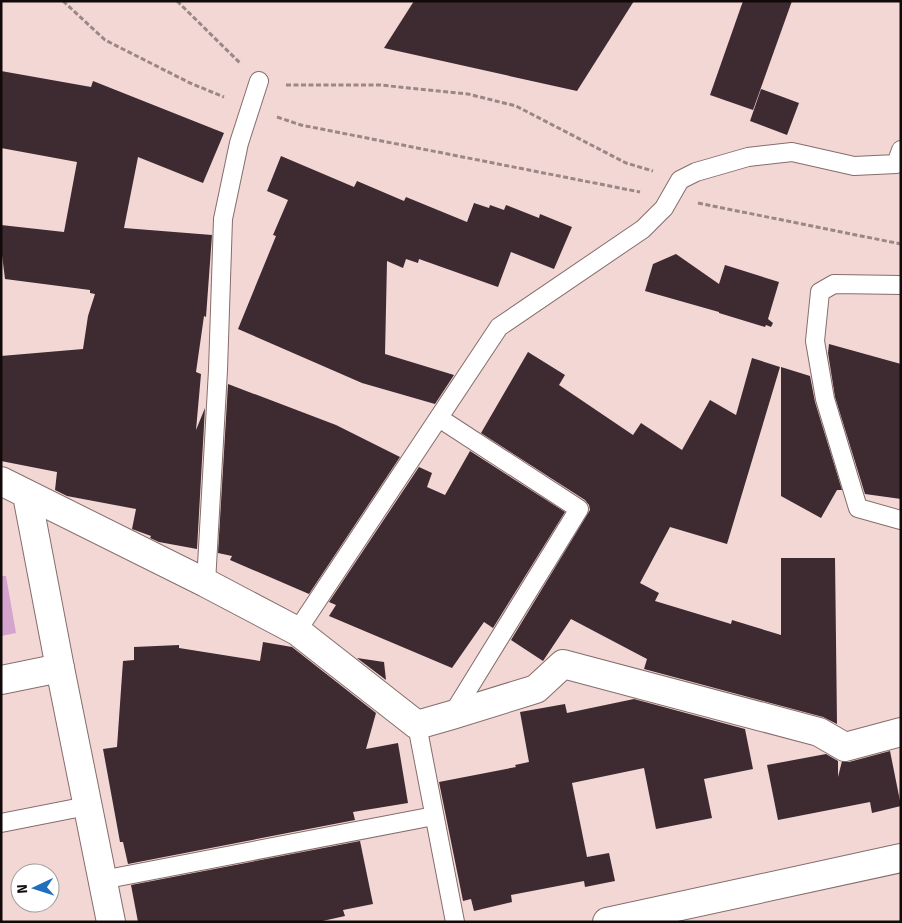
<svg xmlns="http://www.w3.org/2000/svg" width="902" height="923" viewBox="0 0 902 923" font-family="'Fira Sans',sans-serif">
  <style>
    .water { fill: #d5a4ce }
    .building { fill: #3e2a31 }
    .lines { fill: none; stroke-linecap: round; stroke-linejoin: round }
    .service-casing { stroke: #856d6b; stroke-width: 20 }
    .minor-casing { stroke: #856d6b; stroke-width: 30 }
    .tertiary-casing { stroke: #856d6b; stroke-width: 30 }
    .path { stroke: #9b8786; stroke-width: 3; stroke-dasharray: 5 2.5; stroke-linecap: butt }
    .service { stroke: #fff; stroke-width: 18 }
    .minor { stroke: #fff; stroke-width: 28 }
    .tertiary { stroke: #fff; stroke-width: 28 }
  </style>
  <rect width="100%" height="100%" fill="#f2d7d5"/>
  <path class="water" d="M1 576H6L16 633 1 636Z"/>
  <g class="building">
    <path d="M414 1H634L577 91 384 48Z"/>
    <path d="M743 1H792L753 110 710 95Z"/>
    <path d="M1 71 91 87 93 81 224 133 203 183 138 157 124 228 212 235 206 317 204 316 196 372 201 374 196 430 205 408 197 549 159 542 150 538 151 536 132 529 136 509 67 496 55 490 57 472 1 461V356L83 349 88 316 95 294 90 293V290L5 279 1 247V225L64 232 77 162 1 148Z"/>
    <path d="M761 89 799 103 787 135 750 121Z"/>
    <path d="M281 156 354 187 357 181 404 201 406 197 467 222 474 203 489 208 490 205 504 210 506 205 539 218 540 214 572 227 554 269 511 252 498 287 419 259 418 263 406 259 403 268 387 261 385 354 454 375 435 404 362 383 238 329 276 236 273 235 288 200 267 191Z"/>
    <path d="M676 254 719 284 725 265 779 282 768 319 773 323 771 327 766 325 765 327 719 313V312L645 291 653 264Z"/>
    <path d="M829 344 901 364V499L865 494 835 397 828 353Z"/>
    <path d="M528 352 565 375 559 385 633 435 641 423 682 450 710 400 736 415 752 358 780 367 727 544 670 527 640 583 659 593 655 601 731 624 732 620 781 635V558H835L837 724 823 717 644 669 647 659 571 619 543 661 511 640 590 510 589 505 585 500 481 433Z"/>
    <path d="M781 367 810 376 815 402 842 490H837L821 518 781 496Z"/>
    <path d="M228 384 336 425 400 457 309 594 230 560 232 556 218 553Z"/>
    <path d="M470 451 565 512 493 628 484 622 452 668 329 616 336 605 329 602 419 467 432 473 427 487 445 495Z"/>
    <path d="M263 642 292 647 376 713 366 749 398 743 408 803 353 812 355 820 128 864 123 842H120L103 749 117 747 123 661 134 660V647L179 645V648L260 661Z"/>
    <path d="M357 658 384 662 386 680Z"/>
    <path d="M634 699 745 729 753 769 704 779 712 818 656 829 644 768 572 783 587 857 609 853 615 881 585 887 584 881 511 895 512 902 474 911 471 899 463 901 439 782 516 767 515 765 529 762 520 712 565 704 567 713Z"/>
    <path d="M890 751 901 806 872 813 870 802 778 820 767 765 826 754 838 761V777L842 761 849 762Z"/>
    <path d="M360 841 373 904 343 910 345 916 318 922H138L131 885Z"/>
  </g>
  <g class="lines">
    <g class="service-casing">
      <g id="service">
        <path d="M901 285 834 284 820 292 815 341 825 399 858 508 901 520"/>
        <path d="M439 418 579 509 452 715"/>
        <path d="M206 583 218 370 223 219 239 143 259 81"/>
        <path d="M297 631 499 327 643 229 664 208 680 180 696 172 748 157 792 152 854 166 896 164 901 150"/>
        <path d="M417 725 455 922"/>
        <path d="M1 823 87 806"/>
        <path d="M102 880 434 816"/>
      </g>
    </g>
    <g class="minor-casing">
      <g id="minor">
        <path d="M1 481 206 583 297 631 417 725 452 715 536 689 563 664 819 732 845 747 901 732"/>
        <path d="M27 495 60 668 111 922"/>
        <path d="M1 680 60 668"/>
      </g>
    </g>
    <g class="tertiary-casing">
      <path id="tertiary" d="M607 922 901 858"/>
    </g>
    <g class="path">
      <path d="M63 1 105 40 190 83 224 97"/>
      <path d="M177 1 240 63"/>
      <path d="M286 85H380L468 94 516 106 626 163 653 171"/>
      <path d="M277 117 301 125 640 192"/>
      <path d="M698 203 901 244"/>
    </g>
    <use href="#service" class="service"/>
    <use href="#minor" class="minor"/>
    <use href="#tertiary" class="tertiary"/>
  </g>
  <rect width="902" height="923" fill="none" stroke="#120909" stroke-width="5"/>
  <g transform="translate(35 888) rotate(266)"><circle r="24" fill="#ffffff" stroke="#a09d9d"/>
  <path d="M0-4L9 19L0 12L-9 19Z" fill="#206fbe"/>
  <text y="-8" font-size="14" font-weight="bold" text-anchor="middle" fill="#120909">N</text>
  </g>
</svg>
